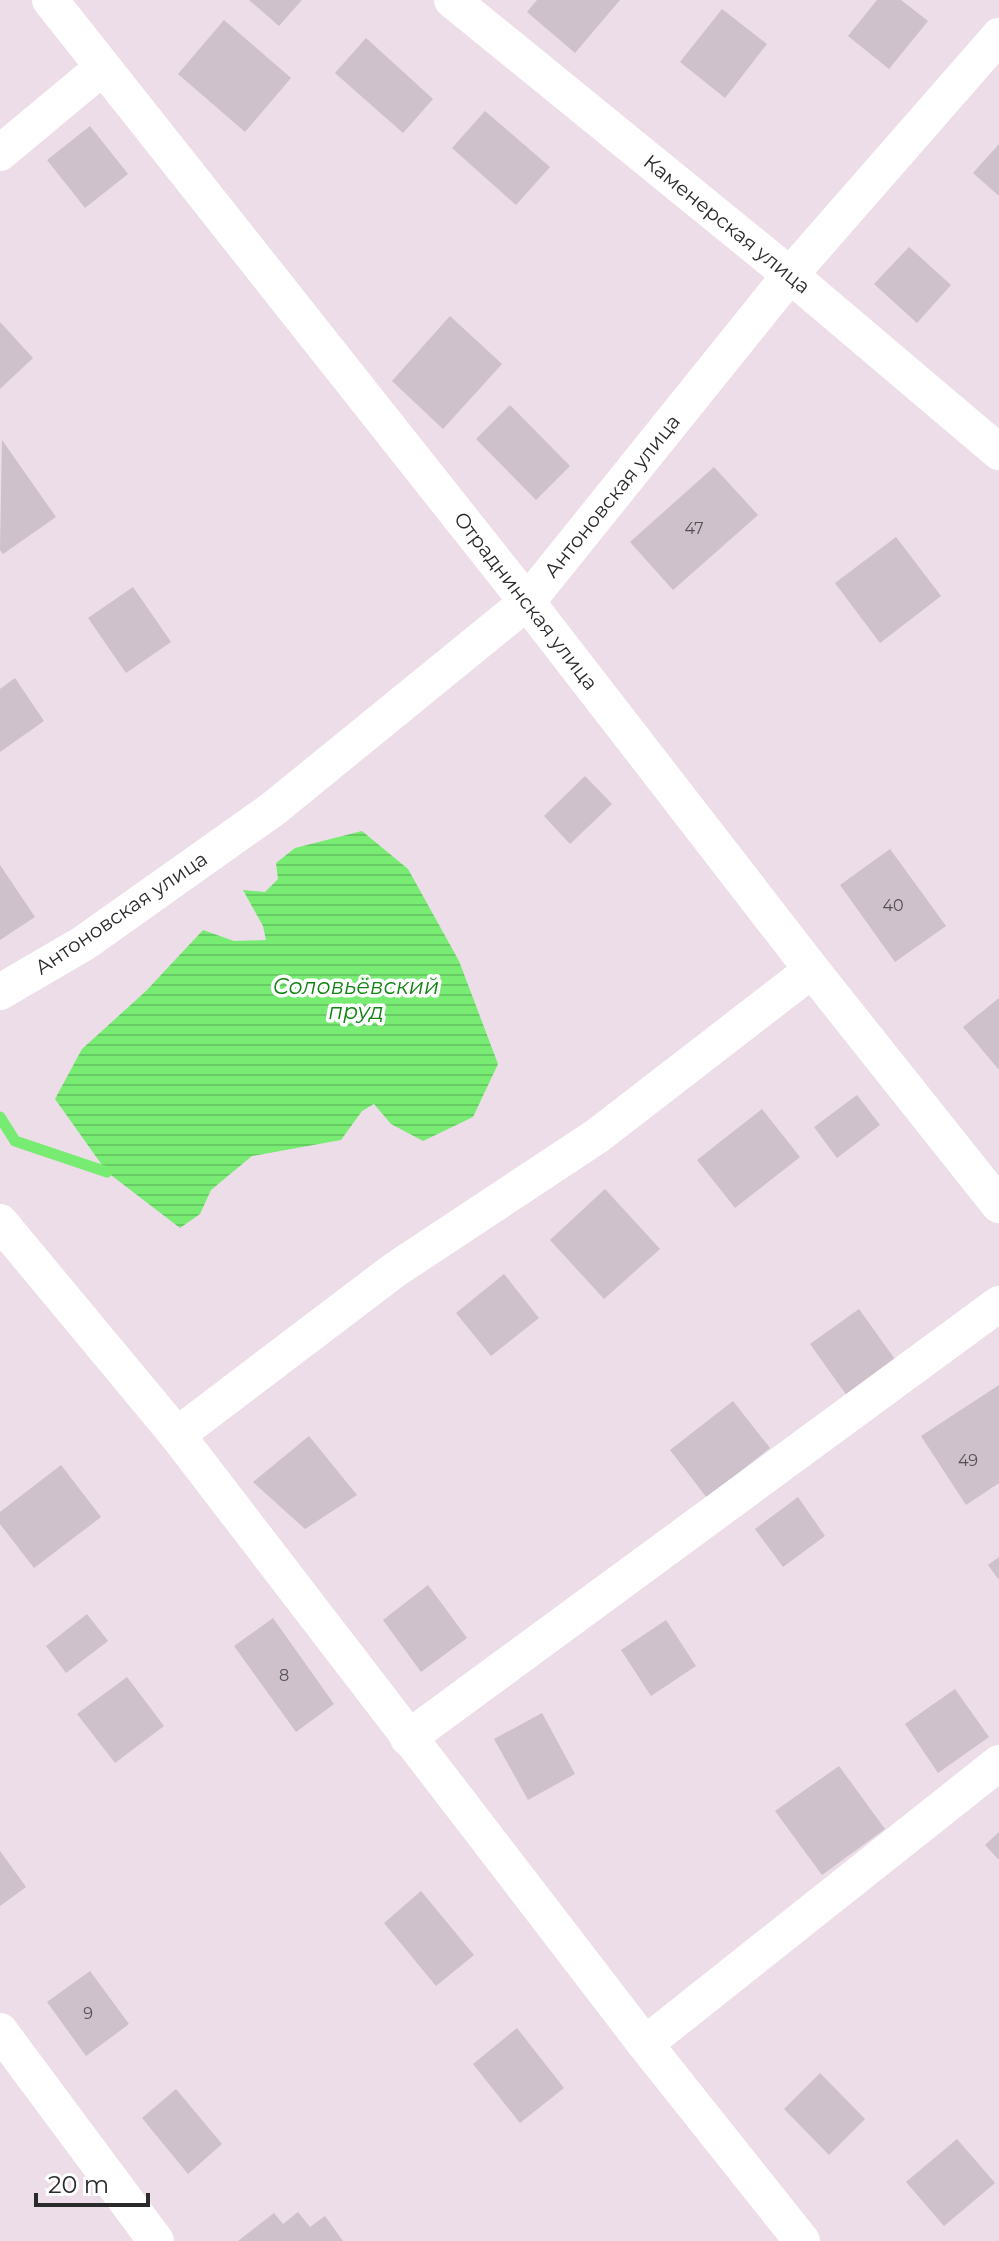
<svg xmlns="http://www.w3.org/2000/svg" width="999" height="2241" viewBox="0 0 999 2241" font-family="Montserrat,sans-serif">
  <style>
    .water { fill: url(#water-rules) }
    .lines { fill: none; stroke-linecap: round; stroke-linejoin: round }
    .stream { stroke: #78eb73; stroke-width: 11 }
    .building { fill: #cec1cb }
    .minor { stroke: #fff; stroke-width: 36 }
    .labels { text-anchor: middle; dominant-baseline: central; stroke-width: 7; stroke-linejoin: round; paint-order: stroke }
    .number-label { font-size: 16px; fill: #535052 }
    .street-label { font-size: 20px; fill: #2a2a2a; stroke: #fff }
    .water-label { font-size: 22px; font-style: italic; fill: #118414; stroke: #fff }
  </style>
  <defs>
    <pattern id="water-rules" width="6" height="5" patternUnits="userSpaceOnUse" patternTransform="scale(2)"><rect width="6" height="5" fill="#78eb73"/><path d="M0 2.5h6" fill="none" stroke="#68ca64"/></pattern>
  </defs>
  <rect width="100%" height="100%" fill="#ecdde8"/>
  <path class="water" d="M362 831 408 869 459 961 498 1064 473 1117 423 1141 391 1124 374 1104 362 1111 341 1140 252 1156 211 1190 200 1214 180 1228 107 1172 55 1099 82 1049 146 991 203 930 234 941 266 940 263 926 243 890 265 892 278 879 276 863 295 848Z"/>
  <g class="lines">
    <path class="stream" d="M0 1117 15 1141 107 1172"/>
  </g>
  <g class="building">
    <path d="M249 0H302L279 26Z"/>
    <path d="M537 0H620L575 53 527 12Z"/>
    <path d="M877 0H901L928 21 889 69 848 36Z"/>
    <path d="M722 9 767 44 725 98 680 62Z"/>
    <path d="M224 20 291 78 245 132 178 74Z"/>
    <path d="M366 38 433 99 403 133 335 73Z"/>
    <path d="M485 111 550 167 516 205 452 148Z"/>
    <path d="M90 126 128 174 85 208 47 160Z"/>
    <path d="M999 144V196L973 173Z"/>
    <path d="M909 247 951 285 917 323 874 284Z"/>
    <path d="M450 316 502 364 443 429 392 381Z"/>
    <path d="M0 322 33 358 0 389Z"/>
    <path d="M510 405 570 466 536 500 476 439Z"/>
    <path d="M2 440 56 517 3 554 0 550Z"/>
    <path d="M714 467 758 515 673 590 630 542Z"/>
    <path d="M896 537 941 596 880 643 835 583Z"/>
    <path d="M133 587 171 642 126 673 88 618Z"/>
    <path d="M15 678 44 721 0 752V689Z"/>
    <path d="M585 776 612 804 570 844 544 816Z"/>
    <path d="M890 849 946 926 895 962 840 885Z"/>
    <path d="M0 865 35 917 0 940Z"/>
    <path d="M999 998V1070L963 1027Z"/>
    <path d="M857 1095 880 1125 837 1158 814 1127Z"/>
    <path d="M762 1109 800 1157 735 1208 697 1160Z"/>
    <path d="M605 1189 660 1249 604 1299 550 1240Z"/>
    <path d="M504 1274 539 1318 491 1356 456 1313Z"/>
    <path d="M859 1309 904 1372 855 1407 810 1344Z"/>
    <path d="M999 1385V1483L966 1505 921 1436Z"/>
    <path d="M733 1401 770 1448 707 1498 670 1450Z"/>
    <path d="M309 1436 357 1495 305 1529 253 1482Z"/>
    <path d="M61 1465 101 1517 34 1568 0 1524V1512Z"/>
    <path d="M798 1497 825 1536 783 1567 755 1529Z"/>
    <path d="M999 1557V1580L988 1565Z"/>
    <path d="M428 1585 467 1638 421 1672 383 1620Z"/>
    <path d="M87 1614 108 1641 66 1673 46 1646Z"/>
    <path d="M273 1618 334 1704 296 1732 234 1646Z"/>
    <path d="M666 1620 696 1666 651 1696 621 1650Z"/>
    <path d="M127 1677 164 1726 115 1763 77 1714Z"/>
    <path d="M955 1689 989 1737 938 1773 905 1724Z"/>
    <path d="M542 1713 575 1774 528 1800 494 1739Z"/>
    <path d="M839 1766 885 1829 822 1875 775 1811Z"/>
    <path d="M999 1832V1860L985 1845Z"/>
    <path d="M0 1851 26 1887 0 1906Z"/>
    <path d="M421 1891 474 1955 436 1986 384 1923Z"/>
    <path d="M90 1971 129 2024 86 2056 47 2002Z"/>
    <path d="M517 2028 564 2088 520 2123 473 2064Z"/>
    <path d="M820 2073 865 2119 829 2155 784 2109Z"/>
    <path d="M176 2089 222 2144 188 2174 142 2118Z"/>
    <path d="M957 2139 995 2183 944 2226 906 2182Z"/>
    <path d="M298 2212 310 2227 325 2216 343 2241H238L274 2213 283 2224Z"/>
  </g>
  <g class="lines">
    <g class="minor">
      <path d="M50 0 527 602 812 970 999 1205"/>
      <path d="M452 0 790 275 999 452"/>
      <path d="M0 153 102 68"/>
      <path d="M0 992 84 943 273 809 527 602 790 275 999 36"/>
      <path d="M0 1222 177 1435 645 2044 802 2241"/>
      <path d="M177 1435 396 1269 597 1136 812 970"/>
      <path d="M408 1738 999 1304"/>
      <path d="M0 2031 156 2241"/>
      <path d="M645 2044 999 1763"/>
    </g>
  </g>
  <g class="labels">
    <g class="number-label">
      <text x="694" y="528">47</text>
      <text x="893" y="905">40</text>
      <text x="968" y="1460">49</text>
      <text x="284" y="1675">8</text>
      <text x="88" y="2013">9</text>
    </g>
    <g class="street-label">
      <text transform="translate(727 224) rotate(39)">Каменерская улица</text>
      <text transform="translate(612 496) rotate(-51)">Антоновская улица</text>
      <text transform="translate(526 601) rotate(52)">Отраднинская улица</text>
      <text transform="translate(121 913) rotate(-34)">Антоновская улица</text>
    </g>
    <g class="water-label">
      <text x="356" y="986">Соловьёвский<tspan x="356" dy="25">пруд</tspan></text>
    </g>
  </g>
  <path d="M36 2193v12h112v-12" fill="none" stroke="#2a2a2a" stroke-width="4"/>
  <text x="48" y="2193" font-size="24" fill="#2a2a2a" stroke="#ffffff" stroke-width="6" paint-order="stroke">20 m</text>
</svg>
